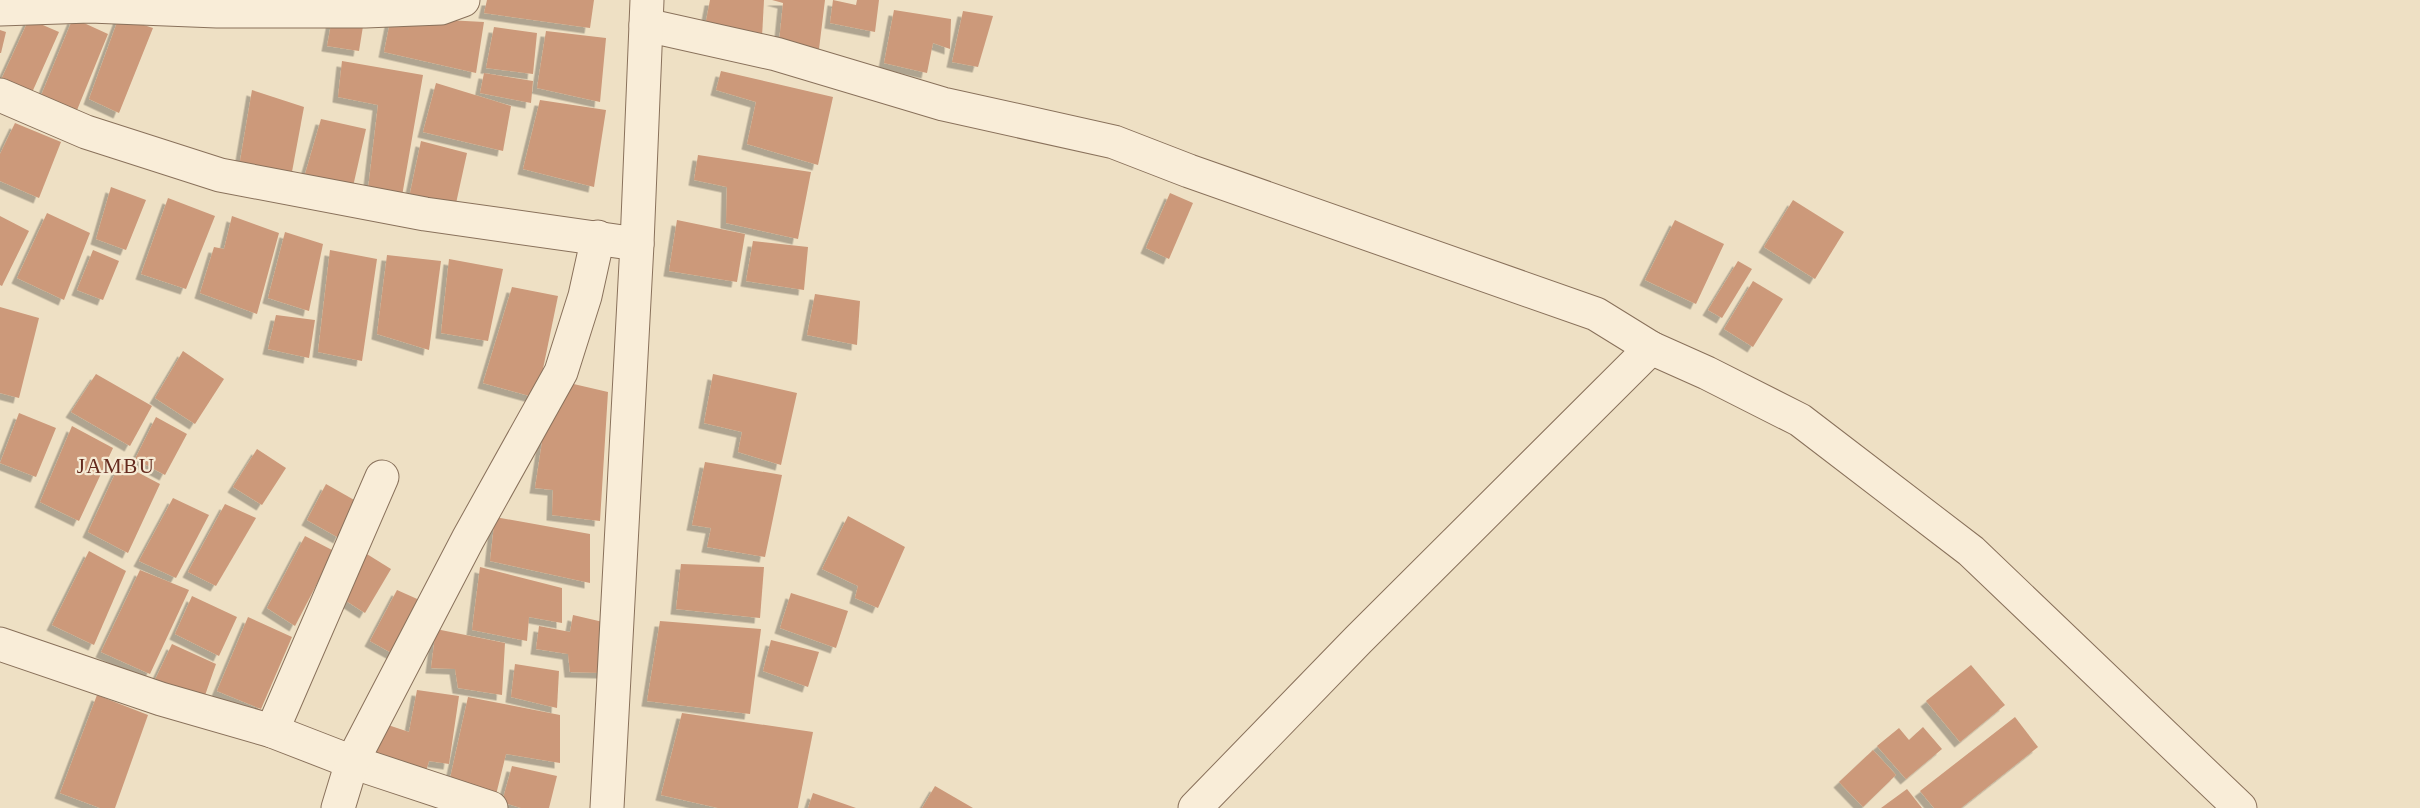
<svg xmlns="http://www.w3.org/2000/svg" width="2420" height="808" font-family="'Times New Roman',serif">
<defs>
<filter id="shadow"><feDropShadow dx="-5.5" dy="5.5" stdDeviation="0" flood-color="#0004"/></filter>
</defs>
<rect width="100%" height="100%" fill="#eee0c4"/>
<g fill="#cc997a" filter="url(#shadow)">
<path d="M487,0H594L590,28L484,13Z"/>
<path d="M710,0H764L762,37L705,26Z"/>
<path d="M772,0H825L819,49L779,42L783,3Z"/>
<path d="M833,0L856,5L857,0H879L875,32L830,23Z"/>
<path d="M894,10L951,19L950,49L933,43L927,73L884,63Z"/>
<path d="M963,11L993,16L978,67L952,62Z"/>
<path d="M119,17L153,28L119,113L89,99Z"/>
<path d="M391,17L484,22L476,73L384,52Z"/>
<path d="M73,18L108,34L75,115L40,98Z"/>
<path d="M29,19L59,32L30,97L0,82Z"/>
<path d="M332,19L364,20L359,51L327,46Z"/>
<path d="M494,27L537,33L533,74L486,68Z"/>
<path d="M0,30L6,32L1,53H0Z"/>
<path d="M546,31L606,38L600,102L537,88Z"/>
<path d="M342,61L423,75L402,196L368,189L378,105L338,97Z"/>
<path d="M721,71L833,97L818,165L747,144L756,102L716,90Z"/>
<path d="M484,73L533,81L531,103L480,93Z"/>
<path d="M436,83L511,106L503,151L423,132Z"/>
<path d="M252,90L304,107L291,177L239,167Z"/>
<path d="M540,100L606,110L594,187L523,169Z"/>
<path d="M321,119L366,129L352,191L303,181Z"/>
<path d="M15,123L61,142L39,198L0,181V154Z"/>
<path d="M421,141L467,153L455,208L409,198Z"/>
<path d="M698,155L811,172L798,239L726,223L727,187L694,180Z"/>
<path d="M111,187L146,200L126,250L96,239Z"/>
<path d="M1170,193L1193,203L1169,259L1146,248Z"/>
<path d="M168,198L215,216L186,289L141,274Z"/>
<path d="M1793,200L1844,232L1815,279L1764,247Z"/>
<path d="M47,213L90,233L64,300L17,278Z"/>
<path d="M0,216L29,231L2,286L0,285Z"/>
<path d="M232,216L279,233L257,314L200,293L214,247L224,249Z"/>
<path d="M677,220L745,234L737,282L669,271Z"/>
<path d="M1675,220L1724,244L1696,304L1645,280Z"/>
<path d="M285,232L323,244L309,311L268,298Z"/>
<path d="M753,241L808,247L804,290L746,281Z"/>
<path d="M93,250L119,261L103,300L77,290Z"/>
<path d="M330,250L377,259L362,361L318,352Z"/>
<path d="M387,255L441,261L429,350L377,334Z"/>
<path d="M449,259L503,269L488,341L441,333Z"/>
<path d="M1738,261L1752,269L1722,318L1708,310Z"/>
<path d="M1753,281L1783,299L1753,347L1724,329Z"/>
<path d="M512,287L558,296L537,398L483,383Z"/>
<path d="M815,294L860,301L857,345L807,335Z"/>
<path d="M0,307L39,318L19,398L0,393Z"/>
<path d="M276,315L315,320L309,358L268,349Z"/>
<path d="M183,351L224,379L195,424L155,398Z"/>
<path d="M96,374L152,406L130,446L71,412Z"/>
<path d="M713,374L797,393L781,465L738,452L742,432L704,423Z"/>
<path d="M565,382L608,392L600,521L552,515L553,490L535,488L547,409L562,407Z"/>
<path d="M19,413L56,428L36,477L0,463Z"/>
<path d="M156,417L187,434L165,475L135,459Z"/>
<path d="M72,426L113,448L79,521L40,502Z"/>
<path d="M257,449L286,468L262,505L233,487Z"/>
<path d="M705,462L782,475L765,557L707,547L711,528L692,525Z"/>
<path d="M120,463L160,484L128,553L88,532Z"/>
<path d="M326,484L356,501L339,538L307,520Z"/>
<path d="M173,498L209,515L176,578L139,561Z"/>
<path d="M225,504L256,518L216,586L188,572Z"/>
<path d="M848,516L905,547L878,608L855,598L858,586L822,569Z"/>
<path d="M495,517L590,534V583L490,561Z"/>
<path d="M305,536L334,551L295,626L267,608Z"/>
<path d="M89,551L126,571L94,645L52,625Z"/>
<path d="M362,551L391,569L365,613L340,597Z"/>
<path d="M681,564L764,567L760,618L676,609Z"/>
<path d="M480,567L562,588V623L529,617L527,641L472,630Z"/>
<path d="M140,570L189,590L150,674L101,652Z"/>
<path d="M397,590L424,602L397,656L370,641Z"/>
<path d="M791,593L848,611L836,648L780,628Z"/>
<path d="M192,596L237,617L219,656L175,634Z"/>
<path d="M573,615L603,622L604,673L570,672L568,654L536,649L539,626L570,632Z"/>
<path d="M248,617L292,637L261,709L217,691Z"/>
<path d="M660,621L761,629L750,714L647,701Z"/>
<path d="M436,629L505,643L502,695L458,688L455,669L431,668Z"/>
<path d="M771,640L819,652L808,687L763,671Z"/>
<path d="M172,644L216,664L203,701L153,684Z"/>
<path d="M515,664L559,671L557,708L511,697Z"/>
<path d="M1971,665L2005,705L1960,742L1926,701Z"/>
<path d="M417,690L459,696L449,764L429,761L425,775L367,759L382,723L409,732Z"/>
<path d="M97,695L148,715L115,808H100L60,793Z"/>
<path d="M468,697L560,715V763L506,754L495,799L449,783Z"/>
<path d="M682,713L813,732L798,808H718L661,795Z"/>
<path d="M2015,717L2038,747L1961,808H1934L1920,791Z"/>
<path d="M1923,727L1942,749L1906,779L1877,746L1899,728L1909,740Z"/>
<path d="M1873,750L1896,775L1863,807L1839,782Z"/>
<path d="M512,766L557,776L549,808H521L502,802Z"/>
<path d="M935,786L973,808H922Z"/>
<path d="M1907,789L1922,808H1881Z"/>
<path d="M813,793L856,808H808Z"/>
</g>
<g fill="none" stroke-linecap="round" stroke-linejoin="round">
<g stroke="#89715b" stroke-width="35">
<g id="minor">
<path d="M0,9L90,6L217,11H365L441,8L463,0"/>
<path d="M646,25L776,54L943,104L1114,142L1189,171L1596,314L1651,348L1707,373L1800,420L1971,551L2240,808"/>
<path d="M0,95L86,132L220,175L425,214L637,244"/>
<path d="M0,644L161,699L272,731L352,762L491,808"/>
<path d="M272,731L382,477"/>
<path d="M338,808L352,762L468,539L561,372L585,296L598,237"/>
<path d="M607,808L637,244L647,0"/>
<path d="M1195,808L1358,640L1651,348"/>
</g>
</g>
<use href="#minor" stroke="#f9edd8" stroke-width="33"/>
</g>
<g text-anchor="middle" stroke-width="4.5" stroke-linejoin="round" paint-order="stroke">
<g font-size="21" letter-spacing="1.5" fill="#652a1e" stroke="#f5ead4">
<text x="116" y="473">JAMBU</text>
</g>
</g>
</svg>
